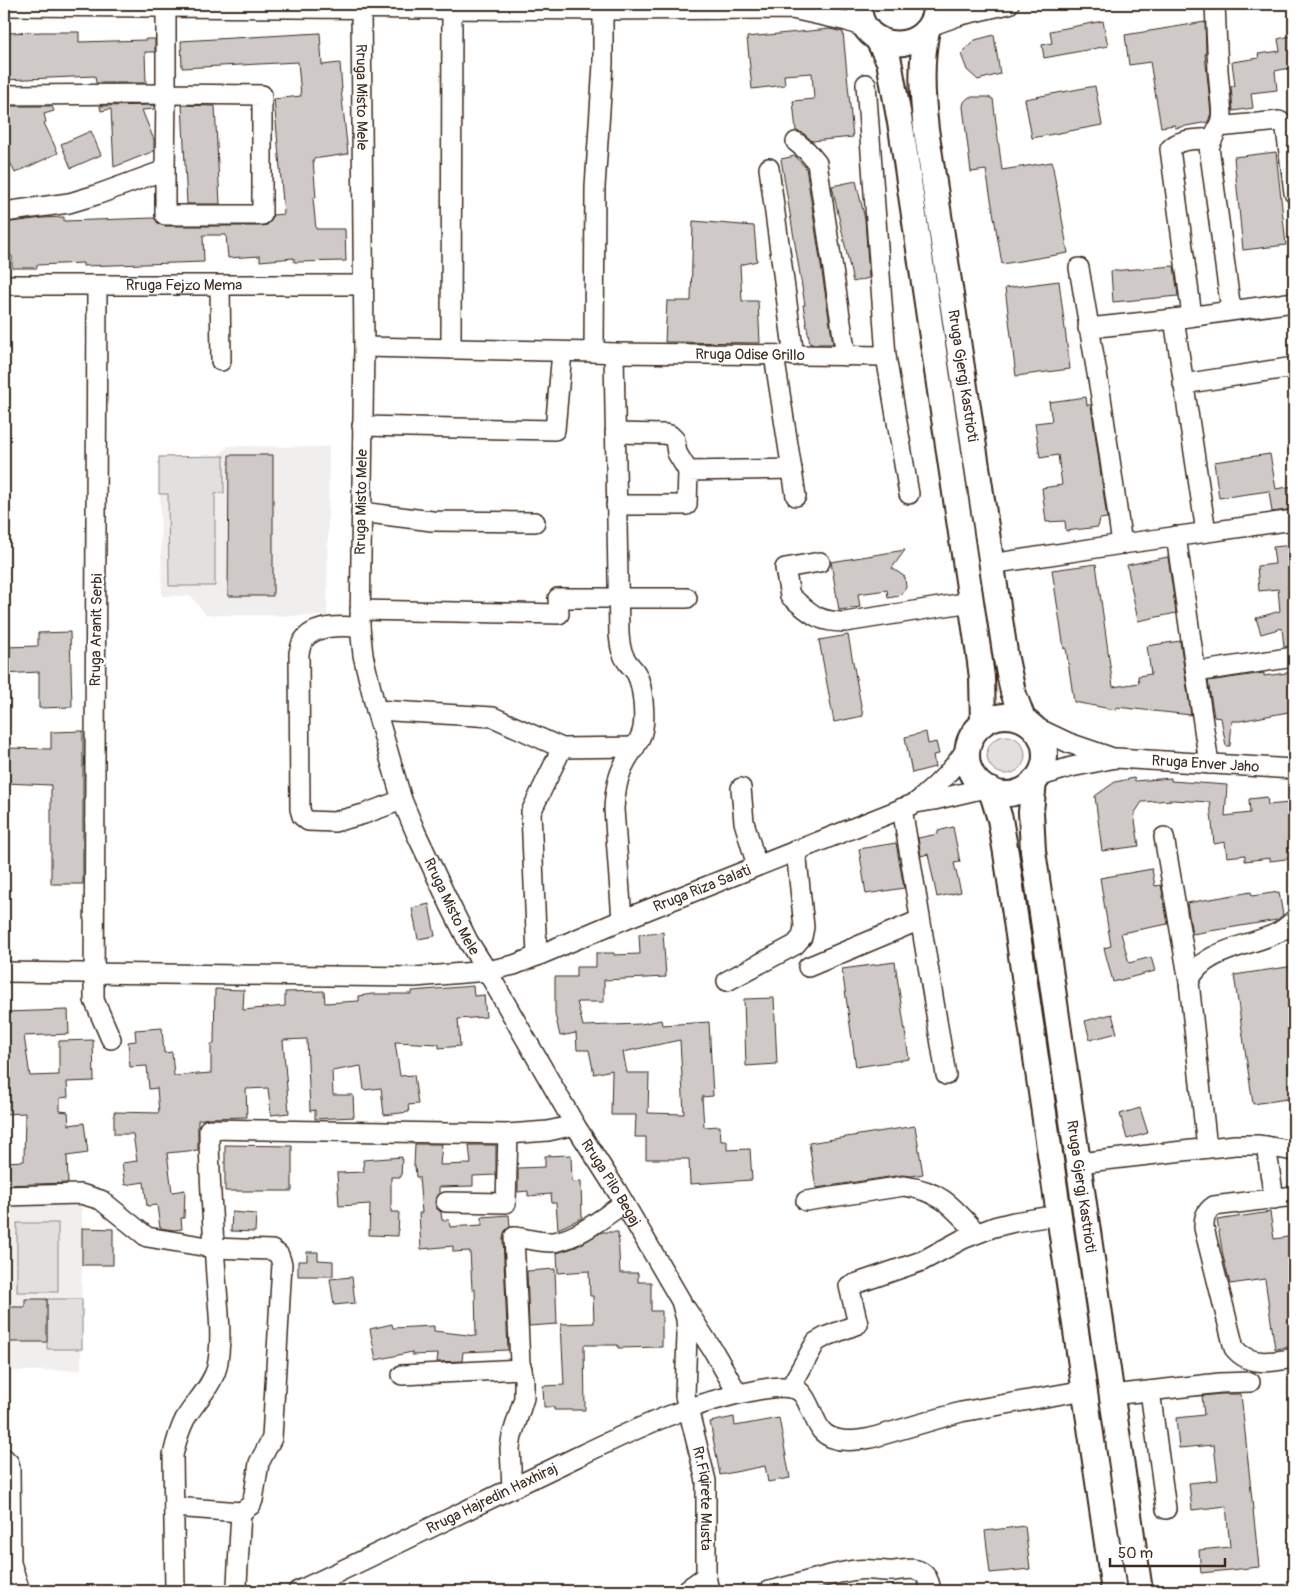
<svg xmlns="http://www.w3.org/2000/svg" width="1298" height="1595" font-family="Pangolin,sans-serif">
<rect width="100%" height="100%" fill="#fff"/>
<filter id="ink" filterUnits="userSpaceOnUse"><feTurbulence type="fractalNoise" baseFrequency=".02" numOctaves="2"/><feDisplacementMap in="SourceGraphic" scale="10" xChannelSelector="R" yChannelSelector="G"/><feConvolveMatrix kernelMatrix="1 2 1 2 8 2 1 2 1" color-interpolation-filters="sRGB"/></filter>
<g filter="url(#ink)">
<g fill="#f1efee">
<path d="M228,446L329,447L327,616L206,615L191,596H162L159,457L218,456Z"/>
<path d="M82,1204L81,1370L8,1371L7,1354L4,1353V1205Z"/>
</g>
<g fill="#e2e0de" stroke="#8e857e">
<path d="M224,456V493L215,494V586H169L168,494H159V457Z"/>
<circle cx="1006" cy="755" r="19"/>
<rect x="17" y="1223" width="41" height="69"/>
<rect x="47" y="1299" width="35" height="50"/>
</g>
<g fill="#cfcac7" stroke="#3b2a1e" fill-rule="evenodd">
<path d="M1103,21L1108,46L1044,58L1042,45L1052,43L1050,31Z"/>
<path d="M1205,22L1206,54H1205L1211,113L1208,122L1175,128V125L1161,127L1150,62L1129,65L1125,35Z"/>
<path d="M830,29L843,32L853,137L812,141L803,133L796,131L793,101L814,99L812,73L784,75L785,85L752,89L747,37Z"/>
<path d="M42,32H79V42L146,40V39H155V52H145L146,83H96L95,76L4,80V33Z"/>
<path d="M320,33L322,65L340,63L342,89H341L348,154L313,159L316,198H313L316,229H345L346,261L294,262V258L260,261V256L228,258L226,235H203L204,262L83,266V263L37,265V268H12V256H6V248H4V223L42,218L64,217V221L154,218L159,224L165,226H262L267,225L271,221L273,215L284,214L274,99L301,96L298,62L182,68L181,41Z"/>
<path d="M994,35L1000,74L978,80L967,70L961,54L975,40Z"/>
<path d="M1294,35V67L1275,71L1277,90L1251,93L1253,108L1233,111L1231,86H1235L1232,62L1259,58L1258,54L1280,51L1278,39Z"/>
<path d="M1095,86L1102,125L1032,138L1025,99Z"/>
<path d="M969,97H988L993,99L1002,170L1052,162L1068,253L1002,264L986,170L971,172L963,107L964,102Z"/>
<path d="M155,105V109L142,110L154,140V151L114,167L111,109L101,111L100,106Z"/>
<path d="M182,105L215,106L220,204H187Z"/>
<path d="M6,106H52L54,111L44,114L46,122L44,123L58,153L15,173L4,149V107Z"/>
<path d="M91,131L101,155L71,168L61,144Z"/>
<path d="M1276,152L1286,245L1243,250L1234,157Z"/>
<path d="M795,156L806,168L833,344H810L803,305H805L781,159Z"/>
<path d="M856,181L865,219L869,278L853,282L832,186Z"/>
<path d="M693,221L754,226L757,261L740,265L742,301H758L760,343L665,342L667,301H691Z"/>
<path d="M1174,266L1178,296L1113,302L1111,271Z"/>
<path d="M1059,281L1070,369L1016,376L1005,288Z"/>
<path d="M1086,397L1087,405H1091L1107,518L1100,519L1098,527L1066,531L1065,521L1046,522L1042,488L1062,485L1058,455L1040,458L1035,423L1052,421L1049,402Z"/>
<path d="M1270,454L1276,489L1294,486V509L1272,512L1269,491L1219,498L1214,462Z"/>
<path d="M229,455H273V596H228Z"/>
<path d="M1294,545V646L1284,647L1282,628L1261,634L1256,618L1280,611L1278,589L1259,591L1257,566L1275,564L1273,547Z"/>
<path d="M905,550L892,568L905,577L906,588L899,596L888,598L887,590L858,594L860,607L839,610L831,562Z"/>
<path d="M1168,557L1176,613L1138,621L1127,565Z"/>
<path d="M1096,564L1113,687L1139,683L1138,676L1151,674L1147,646L1180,641L1191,715L1116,707V710L1074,702L1066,648L1064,649L1052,570Z"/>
<path d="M70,632L72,707L39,708V672L4,674V647L38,646V633Z"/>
<path d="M848,635L863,716L834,722L819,640Z"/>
<path d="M1294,672V711L1240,721H1232L1230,746H1226L1221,718L1214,717L1208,681L1264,673V676Z"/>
<path d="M83,731V884H51V785L4,783V748L51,749V732Z"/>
<path d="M926,732L928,744L936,742L939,754L933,755L935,767L912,773L905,737Z"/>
<path d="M1134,778L1135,781L1171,778V781L1227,785L1225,816L1250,813L1249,799L1267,797L1268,805L1289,803L1294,858L1270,861V858L1245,861V855L1227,857L1225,842L1214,844L1210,802L1173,800L1142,802L1134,814L1139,846L1102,851L1095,796L1115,782Z"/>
<path d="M953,827L960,862L954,863L961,892L937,897L928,854L921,856L918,838L938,834V831Z"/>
<path d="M896,843L904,888L866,894L859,849Z"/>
<path d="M1152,869L1155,886L1161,885L1168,924L1121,933L1129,963L1151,957L1155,971L1113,982L1104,948L1111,946L1100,878Z"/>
<path d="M1251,892L1252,896L1279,892L1283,915L1277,920L1192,934L1187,903Z"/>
<path d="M429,904L435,936L418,939L412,908Z"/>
<path d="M663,932L666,977L604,980V1002H577L583,1026L641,1024L661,1020L662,1025L709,1022L713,1096L702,1097L704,1127L720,1126L721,1141H727V1150L750,1149L752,1180L690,1184L689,1159H646V1137H635L636,1115H611L612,1070L594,1074L589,1050H577L576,1033L560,1036L555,1014V977H576V967H596V953H614V955L640,954L639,934ZM680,1040L684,1114L648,1113L649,1073H627L623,1052Z"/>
<path d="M895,962L909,1059L856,1067L842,969Z"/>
<path d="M1294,966V1098L1253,1104L1234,975Z"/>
<path d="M473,986L474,996L484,995L486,1017L458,1019L460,1046L439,1048V1044L395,1042L400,1076L414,1075L418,1104L408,1105L409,1112L384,1115L381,1088L364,1090L361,1066L332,1071L333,1095H353L354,1117L315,1119V1110L310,1111L307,1039L283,1040L289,1113L271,1115L268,1088L246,1089L247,1117L209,1118L198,1120V1150L167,1153L172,1192L185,1190L184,1218H181L182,1229L174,1230L160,1228L157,1205L147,1206L144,1182L125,1185L122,1163L137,1161L133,1134H114V1112L159,1113L157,1088L149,1089L147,1066L130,1067L128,1042L136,1041L135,1030L162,1028L164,1053L172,1052L174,1076L211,1073V1044H214L215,989L244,990L243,1010L285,1006V992L324,991L325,1003L359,1001V996L372,994H412V991Z"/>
<path d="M774,998L777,1064L746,1066L744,999Z"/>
<path d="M68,1010L69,1034L24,1036L30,1076L59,1075V1041L93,1040L94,1081L67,1082L68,1097L60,1098V1111L68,1112L69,1125L84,1123L88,1153L67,1156L68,1183L4,1185V1162L24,1161L25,1113L4,1114V1012Z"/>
<path d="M1112,1014L1117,1033L1090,1040L1085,1021Z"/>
<path d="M1140,1108L1148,1133L1127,1139L1120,1114Z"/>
<path d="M915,1126L923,1174L911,1176L902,1175L816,1188L809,1143Z"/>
<path d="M415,1144H442L440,1165L471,1164L469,1145H496V1175L473,1176V1186L439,1187V1193L436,1197L435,1202L436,1208L441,1212L442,1220H449L450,1227L482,1225V1217L509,1215L510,1227L505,1231L503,1238L508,1350L463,1352L462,1361L437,1362L438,1354L412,1355V1352L376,1360L370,1329L392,1324L393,1328L434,1326V1331L476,1336L475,1289H472L470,1251L453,1252V1246L421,1249L419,1213H422L419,1177H416L415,1166H414Z"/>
<path d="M225,1145L292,1146V1191H225Z"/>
<path d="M571,1155L572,1182L581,1181L582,1218L558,1229L556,1203H552L551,1194L528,1196V1191L518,1192V1168L545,1167V1156Z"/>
<path d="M402,1157L401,1177H391V1212H399L398,1236L369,1235L370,1204L339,1206L337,1173L364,1172L363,1160Z"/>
<path d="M232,1212L256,1214L255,1232L231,1231Z"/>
<path d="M1270,1212L1274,1239L1294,1236V1346L1275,1349L1265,1279L1230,1284L1223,1256L1217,1220Z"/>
<path d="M82,1228L113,1229V1265H82Z"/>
<path d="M602,1232H618L620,1273H638V1282H651V1311H662V1347L618,1348V1345H584L585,1410H554V1407H544L543,1386L564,1385L561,1324L594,1323L593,1296H590L589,1271L558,1273L557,1253L576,1247Z"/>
<path d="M307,1252H318V1260L333,1261V1276H298V1261H307Z"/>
<path d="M555,1269L557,1324L529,1326L527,1271Z"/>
<path d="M352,1277L355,1303L334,1305L330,1279Z"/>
<path d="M25,1299H47V1342H8V1321H4V1307H25Z"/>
<path d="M1221,1394H1241L1259,1567L1201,1573L1199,1550L1230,1547L1226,1506L1192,1510L1189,1483L1218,1480L1214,1445L1179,1448L1176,1418L1204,1415L1202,1396Z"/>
<path d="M734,1417L735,1426L779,1418L790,1478L768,1482L765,1466L720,1475L710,1422Z"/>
<path d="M1025,1526L1030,1569L990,1573L985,1531Z"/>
</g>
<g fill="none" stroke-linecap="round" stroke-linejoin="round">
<g stroke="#3b2a1e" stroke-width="22">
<g id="minor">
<path d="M1215,4L1218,71L1222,114L1220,123L1209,147L1231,310"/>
<path d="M4,6L603,10L792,9L847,21L866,28"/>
<path id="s1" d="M361,8L364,347L360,627L363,655L376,710L402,800L416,833L450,905L468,941L487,971L575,1125L617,1191L681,1301L686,1319L687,1334L685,1396L706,1481V1576L709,1591"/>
<path d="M603,10V64L595,187L594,352L614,353L619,634C620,645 621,654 628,663C631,667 635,670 637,675C643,687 645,715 643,728C641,741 632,750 626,761C617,776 615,793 614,809L622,920"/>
<path d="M930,26L961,15L1009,4"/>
<path d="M866,84L886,356L909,494"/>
<path d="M4,95L166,94L165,170L96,195L69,203L4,212"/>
<path d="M1218,127L1279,121L1284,124L1286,129L1294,193"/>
<path d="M796,142L807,151L817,163L846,356"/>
<path d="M769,168L794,356"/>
<path d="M165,170V215H262V95L166,94V6"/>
<path d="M1079,268L1101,397L1122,544"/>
<path id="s2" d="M4,285H363"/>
<path d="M97,286L94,1000L111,1039"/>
<path d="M220,286L221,361"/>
<path d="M1192,316L1170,149C1179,138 1198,140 1212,138"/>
<path d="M1174,319L1206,532"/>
<path d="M1088,328L1174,319L1294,302"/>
<path d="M364,347L594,352"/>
<path d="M451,349L452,9"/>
<path id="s3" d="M614,353L886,356"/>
<path d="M774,355L796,496"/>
<path d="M1183,384L1294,367"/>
<path d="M362,426L555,430L562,352"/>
<path d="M615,433L663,434L670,435L675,440L677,453L688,471"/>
<path d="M616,505H687L688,471L792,469"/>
<path d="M361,512L432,521L535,522"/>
<path d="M1176,536L1209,764"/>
<path d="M820,562L785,568L790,596C811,613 816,622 845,622L971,602"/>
<path d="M991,564L1122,544L1294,520"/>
<path d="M360,610L559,614L558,598H687"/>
<path d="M360,627C343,626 314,624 303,641C301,644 300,649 299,653L300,809L302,816L308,821L334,822L364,814L402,800"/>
<path d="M1196,672L1294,657"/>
<path d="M376,710L493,717L562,748L635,747"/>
<path d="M1033,726L1069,743L1110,757"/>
<path id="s4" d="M1038,777L1071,767L1116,758L1294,769"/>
<path d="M741,788L744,822L757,866"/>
<path d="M917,802C937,785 953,770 967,748"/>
<path d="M902,808L946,1075"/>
<path d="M1164,837L1189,982"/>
<path d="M537,956L531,812L562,748"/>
<path d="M808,967L920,920"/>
<path id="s5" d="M4,972L415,977L487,971L514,965L537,956L622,920L916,803L934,800L985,788"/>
<path d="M727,981L795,945L802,937L804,927L796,850"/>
<path d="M1266,1146L1274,1199"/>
<path d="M1207,1148L1189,982C1200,951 1248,946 1275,934C1282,931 1289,925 1294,920"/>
<path d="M1079,1163L1235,1145H1259L1294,1151"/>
<path d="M4,1196L81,1194L101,1200L147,1237L214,1248L272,1250L279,1255L282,1264L272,1438L259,1463L253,1500L251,1505L241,1512L237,1584L239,1591"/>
<path d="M1294,1196L1214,1206C1205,1212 1204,1218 1204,1228L1234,1348C1249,1367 1273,1362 1294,1358"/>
<path d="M806,1201L904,1186C941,1191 953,1207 977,1233"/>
<path d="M446,1202L506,1203L508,1134"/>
<path d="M686,1309L714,1352L738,1394"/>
<path d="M402,1375L522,1369"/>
<path d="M790,1388L816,1342L825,1337L858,1324L849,1286L922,1261L963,1239L994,1227L1014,1222L1059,1215"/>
<path d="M1150,1391L1166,1509"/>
<path d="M1112,1395L1220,1383L1250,1382"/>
<path d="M4,1458L9,1463L10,1468L11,1563L20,1591"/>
<path d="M512,1488L510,1448L512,1436L524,1398V1379L520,1363L514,1237C525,1238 542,1243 553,1242C577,1239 604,1217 624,1203"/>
<path d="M174,1507L241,1512"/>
<path d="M175,1591L173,1455C176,1442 179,1431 185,1419C195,1402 212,1386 217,1367C223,1338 218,1306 216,1276C213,1227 209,1178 209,1129L508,1134L548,1131L575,1125"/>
<path id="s6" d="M298,1591C384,1551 468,1509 554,1468C621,1436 684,1403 758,1390C770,1388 788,1384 799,1391C805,1395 808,1404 811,1410C814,1417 817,1424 821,1430C833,1444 855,1441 871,1438L961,1412L1085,1390"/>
<path d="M685,1591L706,1576"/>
<path d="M769,1591C796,1585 828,1574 856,1570C869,1568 881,1572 894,1571C904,1570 915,1566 924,1574C929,1579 930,1585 931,1591"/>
</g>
</g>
<g stroke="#3b2a1e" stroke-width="28">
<g id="major">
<path d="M859,4C858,55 933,58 936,4"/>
<path id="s7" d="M927,30C920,63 922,96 926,129L1006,659L1013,692L1023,719"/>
<path d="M877,38L889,61L902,134L980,662L982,678L983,723"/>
<circle cx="1006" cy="755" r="39"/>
<path id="s8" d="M1034,781L1031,812L1033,851L1140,1591"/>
<path d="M991,790L1000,819L1006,853L1114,1591"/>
</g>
</g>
<use href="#minor" stroke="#fff" stroke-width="19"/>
<use href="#major" stroke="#fff" stroke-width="24"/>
</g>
</g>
<g text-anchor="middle" stroke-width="5" stroke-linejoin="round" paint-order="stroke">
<g font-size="15" fill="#3b2a1e" stroke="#fff">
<text dy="5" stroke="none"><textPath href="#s1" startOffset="89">Rruga Misto Mele</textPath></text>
<text dy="5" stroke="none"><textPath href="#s2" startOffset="180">Rruga Fejzo Mema</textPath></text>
<text dy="5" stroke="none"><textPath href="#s3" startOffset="136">Rruga Odise Grillo</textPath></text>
<text dy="5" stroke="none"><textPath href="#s7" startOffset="349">Rruga Gjergj Kastrioti</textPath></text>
<text transform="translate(361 502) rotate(-89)" y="5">Rruga Misto Mele</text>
<text transform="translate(96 630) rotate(-89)" y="5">Rruga Aranit Serbi</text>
<text dy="5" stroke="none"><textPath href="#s4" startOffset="170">Rruga Enver Jaho</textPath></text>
<text dy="5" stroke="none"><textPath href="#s5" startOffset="714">Rruga Riza Salati</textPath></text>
<text dy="5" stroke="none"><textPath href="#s1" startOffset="915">Rruga Misto Mele</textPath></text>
<text dy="5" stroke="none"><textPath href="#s1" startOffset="1234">Rruga Pilo Begaj</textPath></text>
<text dy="5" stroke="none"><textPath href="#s8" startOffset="409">Rruga Gjergj Kastrioti</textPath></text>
<text dy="5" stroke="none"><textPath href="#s6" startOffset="215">Rruga Hajredin Haxhiraj</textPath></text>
<text dy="5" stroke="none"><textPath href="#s1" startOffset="1572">Rr.Fiqirete Musta</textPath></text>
</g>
</g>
<rect width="1298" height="1595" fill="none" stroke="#fff" stroke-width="20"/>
<rect x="10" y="10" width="1278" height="1575" fill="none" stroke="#3b2a1e" stroke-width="2" filter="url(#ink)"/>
<path d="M1110 1558v8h115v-8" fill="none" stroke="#3b2a1e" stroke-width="2.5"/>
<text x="1118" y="1558" font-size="15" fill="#3b2a1e" stroke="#ffffff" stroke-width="4" paint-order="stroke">50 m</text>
</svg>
